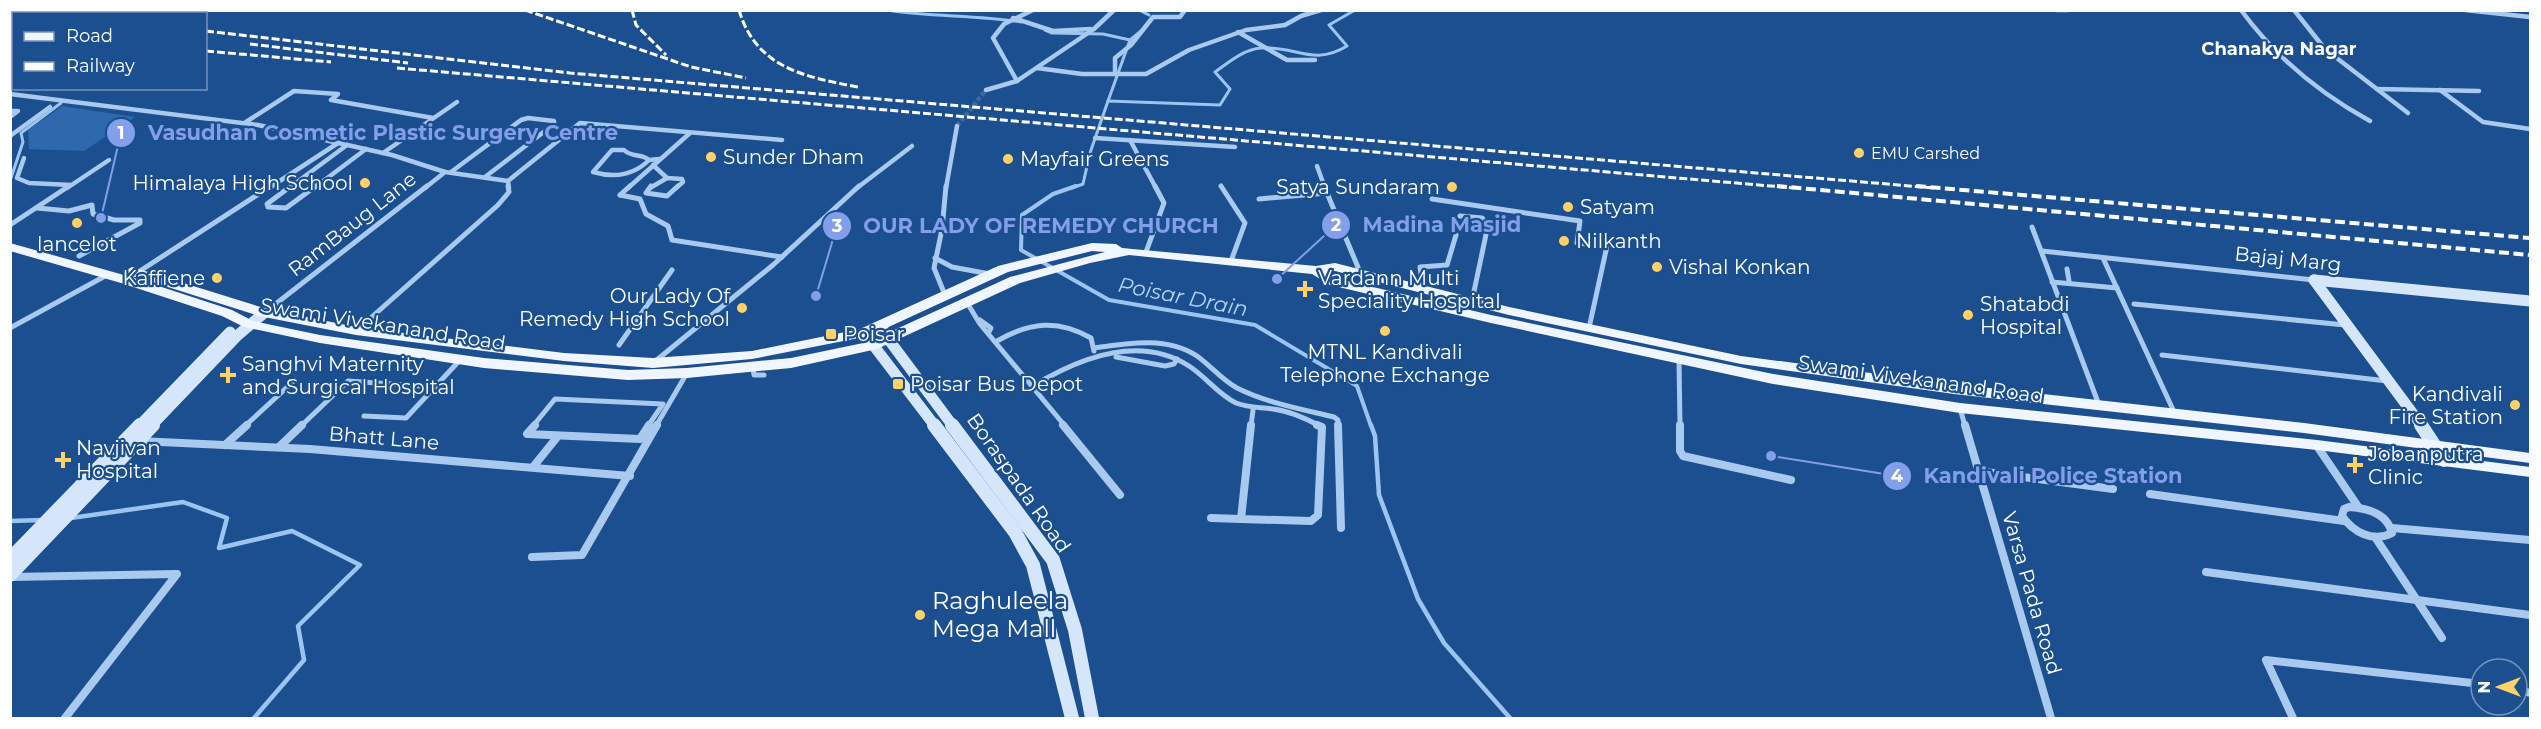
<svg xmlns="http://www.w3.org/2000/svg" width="2541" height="729" font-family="Montserrat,sans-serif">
<rect width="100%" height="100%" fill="#1b4f8f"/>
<path fill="#2e69ad" d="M62,106L135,117L84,151L29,149L28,130Z"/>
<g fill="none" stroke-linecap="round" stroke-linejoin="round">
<g stroke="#9cc4f0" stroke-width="3">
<path d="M886,10C931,17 976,15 1021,22"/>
<path d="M1139,10L1149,15"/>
<path d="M1045,30L1052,33L1103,34L1130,40"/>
<path d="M1108,101L1130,40L1141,31"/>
<path d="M10,181L23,142L21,133L61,103"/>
<path d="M1072,188L1083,184L1090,153L1108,101L1220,105L1230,89L1215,72C1228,63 1244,49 1261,48C1295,45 1313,67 1347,46L1329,25L1355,10"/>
</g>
<path stroke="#9cc4f0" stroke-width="4" d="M1076,186L1053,194L1022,215L1021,250L1109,300L1255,325L1357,386L1371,426"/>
<g stroke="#9cc4f0" stroke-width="4.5">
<path d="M1371,425L1375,436L1379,495L1418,599L1444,643L1510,718"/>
<path d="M71,518L183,502L227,518L219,548L292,531L360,565L298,626L304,660L254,718"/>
<path d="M10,521L43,520"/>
</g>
<path stroke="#3d69a0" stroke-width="4.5" stroke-dasharray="4.5 2" stroke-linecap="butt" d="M957,126L986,90"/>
<g stroke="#a9c9ee" stroke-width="4.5">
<path d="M2057,10H2068"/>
<path d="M2241,10C2276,58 2319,93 2370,121"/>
<path d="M2294,10L2325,49L2408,113"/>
<path d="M2465,10L2530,17"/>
<path d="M1013,18L1053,31L1091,29"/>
<path d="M1238,32L1287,60H1315"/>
<path d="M1037,68L1082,74H1146L1189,50L1246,30L1285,25L1301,16L1321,10"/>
<path d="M1115,74V58L1131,45L1153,17H1180L1185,10"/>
<path d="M1017,81L993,38L1004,24L1033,10"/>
<path d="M2377,89L2479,91"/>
<path d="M986,90L1017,81L1094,29L1114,10"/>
<path d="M2440,90L2483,122L2530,129"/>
<path d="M10,94L258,125L392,155L445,172L508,181"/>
<path d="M10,111H18L10,117"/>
<path d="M246,122L294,91L338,94L331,100L433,118"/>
<path d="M10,136L50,107"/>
<path d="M1095,138L1235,147"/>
<path d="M1130,140L1156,188"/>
<path d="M612,150H624C632,158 642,153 649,160C633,176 614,178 593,172Z"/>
<path d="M383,153L457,102"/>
<path d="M24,158L17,178L29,183L71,185"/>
<path d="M649,160L659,159"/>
<path d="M653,165L667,178"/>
<path d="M1317,166L1325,188"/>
<path d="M451,172L521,120L528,118L554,121V124L485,177"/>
<path d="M667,178L682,179L683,182L676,188"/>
<path d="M508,181L580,123L782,140"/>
<path d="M508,181L509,188"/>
<path d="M67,188L109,160"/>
<path d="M269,188L338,143"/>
<path d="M289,188L347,145"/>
<path d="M314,188L366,149"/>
<path d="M425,188L445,172"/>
<path d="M628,188L690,133"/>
<path d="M650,188L667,178"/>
<path d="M857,188L912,146"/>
<path d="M946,188L957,126"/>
</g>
<g stroke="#a9c9ee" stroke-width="5">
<path d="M291,186L267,204L268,207L286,208L316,186"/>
<path d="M651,186L646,193L667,196L678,186"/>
<path d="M1221,186L1245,223L1231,261"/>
<path d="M1325,186L1327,193"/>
<path d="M620,195L640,199L646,214L668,226L672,240L782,257"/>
<path d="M620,195L630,186"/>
<path d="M1259,199L1327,193L1360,272"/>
<path d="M1432,199L1580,221L1577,243L1607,246L1589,328"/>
<path d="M37,208L69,211L92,205L93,214L114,220H140V223L79,256"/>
<path d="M1460,216L1482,218L1488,225L1472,301"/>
<path d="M10,225L69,186"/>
<path d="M2032,227L2099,405"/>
<path d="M2042,251L2314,280"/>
<path d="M1146,252L1164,203L1155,186"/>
<path d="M935,258L952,267L990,274"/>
<path d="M2103,258L2175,414"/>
<path d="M2067,269L2069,281"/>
<path d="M126,280L271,186"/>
<path d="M2052,282L2117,288"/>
<path d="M1423,288L1420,267L1447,265L1456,235"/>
<path d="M945,295L934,268L942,229L946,186"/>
<path d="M966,301L980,324L1065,426"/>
<path d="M2134,304L2345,325"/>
<path d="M264,313L427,186"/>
<path d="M980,320L991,328L989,332"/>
<path d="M10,328L107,275"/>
<path d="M356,331L498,205L509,192L508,186"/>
<path d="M997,341C1030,322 1058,319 1091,338L1094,351"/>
<path d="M619,345L672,270"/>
<path d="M1094,348C1127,343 1168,336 1197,356C1211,366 1222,380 1237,388C1267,403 1301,409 1334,417L1338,420V426"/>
<path d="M2162,355L2387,381"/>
<path d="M1116,357L1165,366L1174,364L1177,359"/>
<path d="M1679,360L1680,426"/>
<path d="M653,363L773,265L859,186"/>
<path d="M753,367L754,375H764"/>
<path d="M1033,386C1079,358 1139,334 1189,366C1206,377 1218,394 1236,403C1249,408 1260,407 1273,409C1289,411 1305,418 1320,426"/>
<path d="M1960,408L1965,426"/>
<path d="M364,416L406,418L460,360"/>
<path d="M245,426L295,380"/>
<path d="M301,426L348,381L435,387"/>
<path d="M533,426L555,399L663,404L648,426"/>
<path d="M656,426L687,373"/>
<path d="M1251,426L1253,410"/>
</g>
<g stroke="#a9c9ee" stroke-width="8">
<path d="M535,425L527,434L640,439L649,425"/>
<path d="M1063,425L1120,495"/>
<path d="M1251,425L1241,519L1311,521L1318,515L1322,427L1317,425"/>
<path d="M1338,425L1341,528"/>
<path d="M1680,425V451L1683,456L1791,480"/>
<path d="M1965,425L2051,718"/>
<path d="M139,441L310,449L630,476"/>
<path d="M225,445L247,425"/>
<path d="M2317,446L2359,508"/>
<path d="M279,447L302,425"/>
<path d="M533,467L558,436"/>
<path d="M1978,471L2113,489"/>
<path d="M2150,494L2344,521"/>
<path d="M2349,507C2367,508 2387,513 2392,533C2373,543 2353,532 2342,516L2344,509Z"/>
<path d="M1211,518L1241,519"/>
<path d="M2392,528L2530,540"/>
<path d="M2375,537L2442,638"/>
<path d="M532,557L582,555L657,425"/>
<path d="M2206,572L2530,615"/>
<path d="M11,577L177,574L65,718"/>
<path d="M2517,689L2530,693"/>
<path d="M2293,718L2266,660L2481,684"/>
</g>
<g stroke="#d6e6fa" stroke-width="9">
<path d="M59,14L64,10"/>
<path d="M10,42L14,40"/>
</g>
<g stroke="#d6e6fa" stroke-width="11">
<path d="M2314,280L2422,426"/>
<path d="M2314,280L2530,301"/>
<path d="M883,326L881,327L889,340L953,426"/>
<path d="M864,333L935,426"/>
<path d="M139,426L230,332"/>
<path d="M151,426L238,335L264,313"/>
</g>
<g stroke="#d6e6fa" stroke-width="14">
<path d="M934,425L1015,532L1033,565L1072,718"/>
<path d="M952,425L1053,560L1075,630L1092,718"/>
<path d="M2421,425L2444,460"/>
<path d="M10,559L140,425"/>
<path d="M10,575L153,425"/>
</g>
<path fill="#f0f6ff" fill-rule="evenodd" d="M10,243L131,277L232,310L253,321L320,335L484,358L628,370L687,368L791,358L868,342L1010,277L1105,252L1092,251L1008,272L869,336L752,359L653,368L564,361L356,335L259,316L127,274L125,271L132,267L267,309L356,327L564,353L653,358L752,351L860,329L998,266L1092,243L1116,244L1122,248L1316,266L1335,263L1509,307L1741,356L1954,384L2304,423L2530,453V463L2304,433L1954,394L1741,364L1509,315L1335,271L1327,272L1335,278L1491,315L1773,374L1960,403L2317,440L2530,467V477L2317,450L1960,413L1773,384L1491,323L1330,285L1312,274L1129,255L1090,263L1020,283L877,349L791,368L687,378L628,380L484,368L320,343L244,327L222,316L121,283L10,251Z"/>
<g stroke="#fff" stroke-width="3" stroke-dasharray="8 3" stroke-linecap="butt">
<path d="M525,10L691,67L746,78"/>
<path d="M632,10L636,25L666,55"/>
<path d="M739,10C756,68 805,77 858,87"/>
<path d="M10,16H14"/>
<path d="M206,31L570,73L1934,188"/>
<path d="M10,34H14"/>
<path d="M250,44L408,63"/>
<path d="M206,51L331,62"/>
<path d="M397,68L1794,188"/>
</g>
<g stroke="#fff" stroke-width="4" stroke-dasharray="10 4.5" stroke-linecap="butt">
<path d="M1777,186L2530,255"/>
<path d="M1916,186L2530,238"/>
</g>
<path stroke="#d6e6fa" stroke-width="9" d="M10,36L14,34"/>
</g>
<g fill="#ffd166" stroke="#1b4f8f" stroke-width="2">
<circle cx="1859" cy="153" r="6"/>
<circle cx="711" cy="157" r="6"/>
<circle cx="1008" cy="159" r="6"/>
<circle cx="365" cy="183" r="6"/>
<circle cx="1452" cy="187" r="6"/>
<circle cx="1568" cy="207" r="6"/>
<circle cx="77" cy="223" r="6"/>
<circle cx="1564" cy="241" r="6"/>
<circle cx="1657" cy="267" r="6"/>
<circle cx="217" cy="278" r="6"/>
<path d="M1302 280h6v6h6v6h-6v6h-6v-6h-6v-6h6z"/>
<circle cx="742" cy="308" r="6"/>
<circle cx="1968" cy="315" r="6"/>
<circle cx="1385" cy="331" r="6"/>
<rect x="825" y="328" width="12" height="12" rx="3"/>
<path d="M225 366h6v6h6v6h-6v6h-6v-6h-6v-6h6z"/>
<rect x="892" y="378" width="12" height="12" rx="3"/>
<circle cx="2515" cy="405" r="6"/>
<path d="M60 451h6v6h6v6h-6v6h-6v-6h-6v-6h6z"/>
<path d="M2352 456h6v6h6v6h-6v6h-6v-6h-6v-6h6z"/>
<circle cx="920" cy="615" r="6"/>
</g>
<g text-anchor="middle" stroke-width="4.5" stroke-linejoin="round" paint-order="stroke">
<g font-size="16" fill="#fff" stroke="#1b4f8f" text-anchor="start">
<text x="1871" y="159">EMU Carshed</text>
</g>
<g font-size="18" font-weight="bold" fill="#fff" stroke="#1b4f8f">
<text x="2279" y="55">Chanakya Nagar</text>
</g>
<g font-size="20" fill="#fff" stroke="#1b4f8f" text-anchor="start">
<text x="723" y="164">Sunder Dham</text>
<text x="1020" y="166">Mayfair Greens</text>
<text x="353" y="190" text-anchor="end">Himalaya High School</text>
<text x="1440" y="194" text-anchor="end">Satya Sundaram</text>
<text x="1580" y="214">Satyam</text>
<text x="1576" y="248">Nilkanth</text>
<text x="77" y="251" text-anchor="middle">lancelot</text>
<text x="1669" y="274">Vishal Konkan</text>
<text x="205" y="285" text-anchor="end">Kaffiene</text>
<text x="1318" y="285">Vardann Multi<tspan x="1318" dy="23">Speciality Hospital</tspan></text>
<text x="730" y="303" text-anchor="end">Our Lady Of<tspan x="730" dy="23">Remedy High School</tspan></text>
<text x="1980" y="311">Shatabdi<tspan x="1980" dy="23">Hospital</tspan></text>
<text x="843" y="341">Poisar</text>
<text x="1385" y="359" text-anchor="middle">MTNL Kandivali<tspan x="1385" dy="23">Telephone Exchange</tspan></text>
<text x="242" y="371">Sanghvi Maternity<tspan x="242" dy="23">and Surgical Hospital</tspan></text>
<text x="910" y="391">Poisar Bus Depot</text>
<text x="2503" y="401" text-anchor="end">Kandivali<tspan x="2503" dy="23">Fire Station</tspan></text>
<text x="76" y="455">Navjivan<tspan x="76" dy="23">Hospital</tspan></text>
<text x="2368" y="461">Jobanputra<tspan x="2368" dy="23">Clinic</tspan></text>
</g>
<g font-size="20" fill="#fff" stroke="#1b4f8f">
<text transform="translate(352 224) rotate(-38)" y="7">RamBaug Lane</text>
<text transform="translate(2288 259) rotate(6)" y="7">Bajaj Marg</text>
<text transform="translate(383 324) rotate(9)" y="7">Swami Vivekanand Road</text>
<text transform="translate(1921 379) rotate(8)" y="7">Swami Vivekanand Road</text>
<text transform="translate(384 438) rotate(5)" y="7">Bhatt Lane</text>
<text transform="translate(1019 483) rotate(55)" y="7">Boraspada Road</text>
<text transform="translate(2032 593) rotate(74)" y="7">Varsa Pada Road</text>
</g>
<g font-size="21" font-style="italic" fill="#b5d3f5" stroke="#1b4f8f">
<text transform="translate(1183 297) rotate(11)" y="7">Poisar Drain</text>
</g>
<g font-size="24" fill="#fff" stroke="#1b4f8f" text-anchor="start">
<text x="932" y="609">Raghuleela<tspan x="932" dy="28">Mega Mall</tspan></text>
</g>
</g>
<path fill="none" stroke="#839eea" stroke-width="2" d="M101 218L121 133M1277 279L1336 225M816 296L837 226M1771 456L1897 476"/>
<g fill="#839eea" stroke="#1b4f8f" stroke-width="2">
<circle cx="101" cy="218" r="6"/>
<circle cx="1277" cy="279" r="6"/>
<circle cx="816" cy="296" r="6"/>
<circle cx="1771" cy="456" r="6"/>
<circle cx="121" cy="133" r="15"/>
<circle cx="1336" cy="225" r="15"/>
<circle cx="837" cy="226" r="15"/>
<circle cx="1897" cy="476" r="15"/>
</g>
<g font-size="18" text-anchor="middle" font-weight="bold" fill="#fff">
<text x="121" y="139">1</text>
<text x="1336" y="231">2</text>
<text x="837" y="232">3</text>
<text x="1897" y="482">4</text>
</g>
<g font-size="21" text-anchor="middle" font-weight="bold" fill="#839eea" stroke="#1b4f8f" stroke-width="4.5" stroke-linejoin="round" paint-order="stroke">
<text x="383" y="140">Vasudhan Cosmetic Plastic Surgery Centre</text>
<text x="1442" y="232">Madina Masjid</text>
<text x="1041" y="233">OUR LADY OF REMEDY CHURCH</text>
<text x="2053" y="483">Kandivali Police Station</text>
</g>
<rect width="2541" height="729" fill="none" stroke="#ffffff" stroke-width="24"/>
<rect x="12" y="12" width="195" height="78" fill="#1b4f8f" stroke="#7695bc" stroke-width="1.5"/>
<rect x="24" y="32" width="30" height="9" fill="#f0f6ff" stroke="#7695bc" stroke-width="1.5"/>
<text x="66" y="42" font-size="18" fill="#ffffff">Road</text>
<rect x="24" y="62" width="30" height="9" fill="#ffffff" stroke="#7695bc" stroke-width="1.5"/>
<text x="66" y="72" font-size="18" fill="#ffffff">Railway</text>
<g transform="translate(2499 687) rotate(270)"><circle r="28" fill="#1b4f8f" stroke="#7695bc" stroke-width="1.5"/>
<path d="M0-4.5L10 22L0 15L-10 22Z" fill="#ffd166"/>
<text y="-9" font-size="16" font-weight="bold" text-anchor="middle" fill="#ffffff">N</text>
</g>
</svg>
